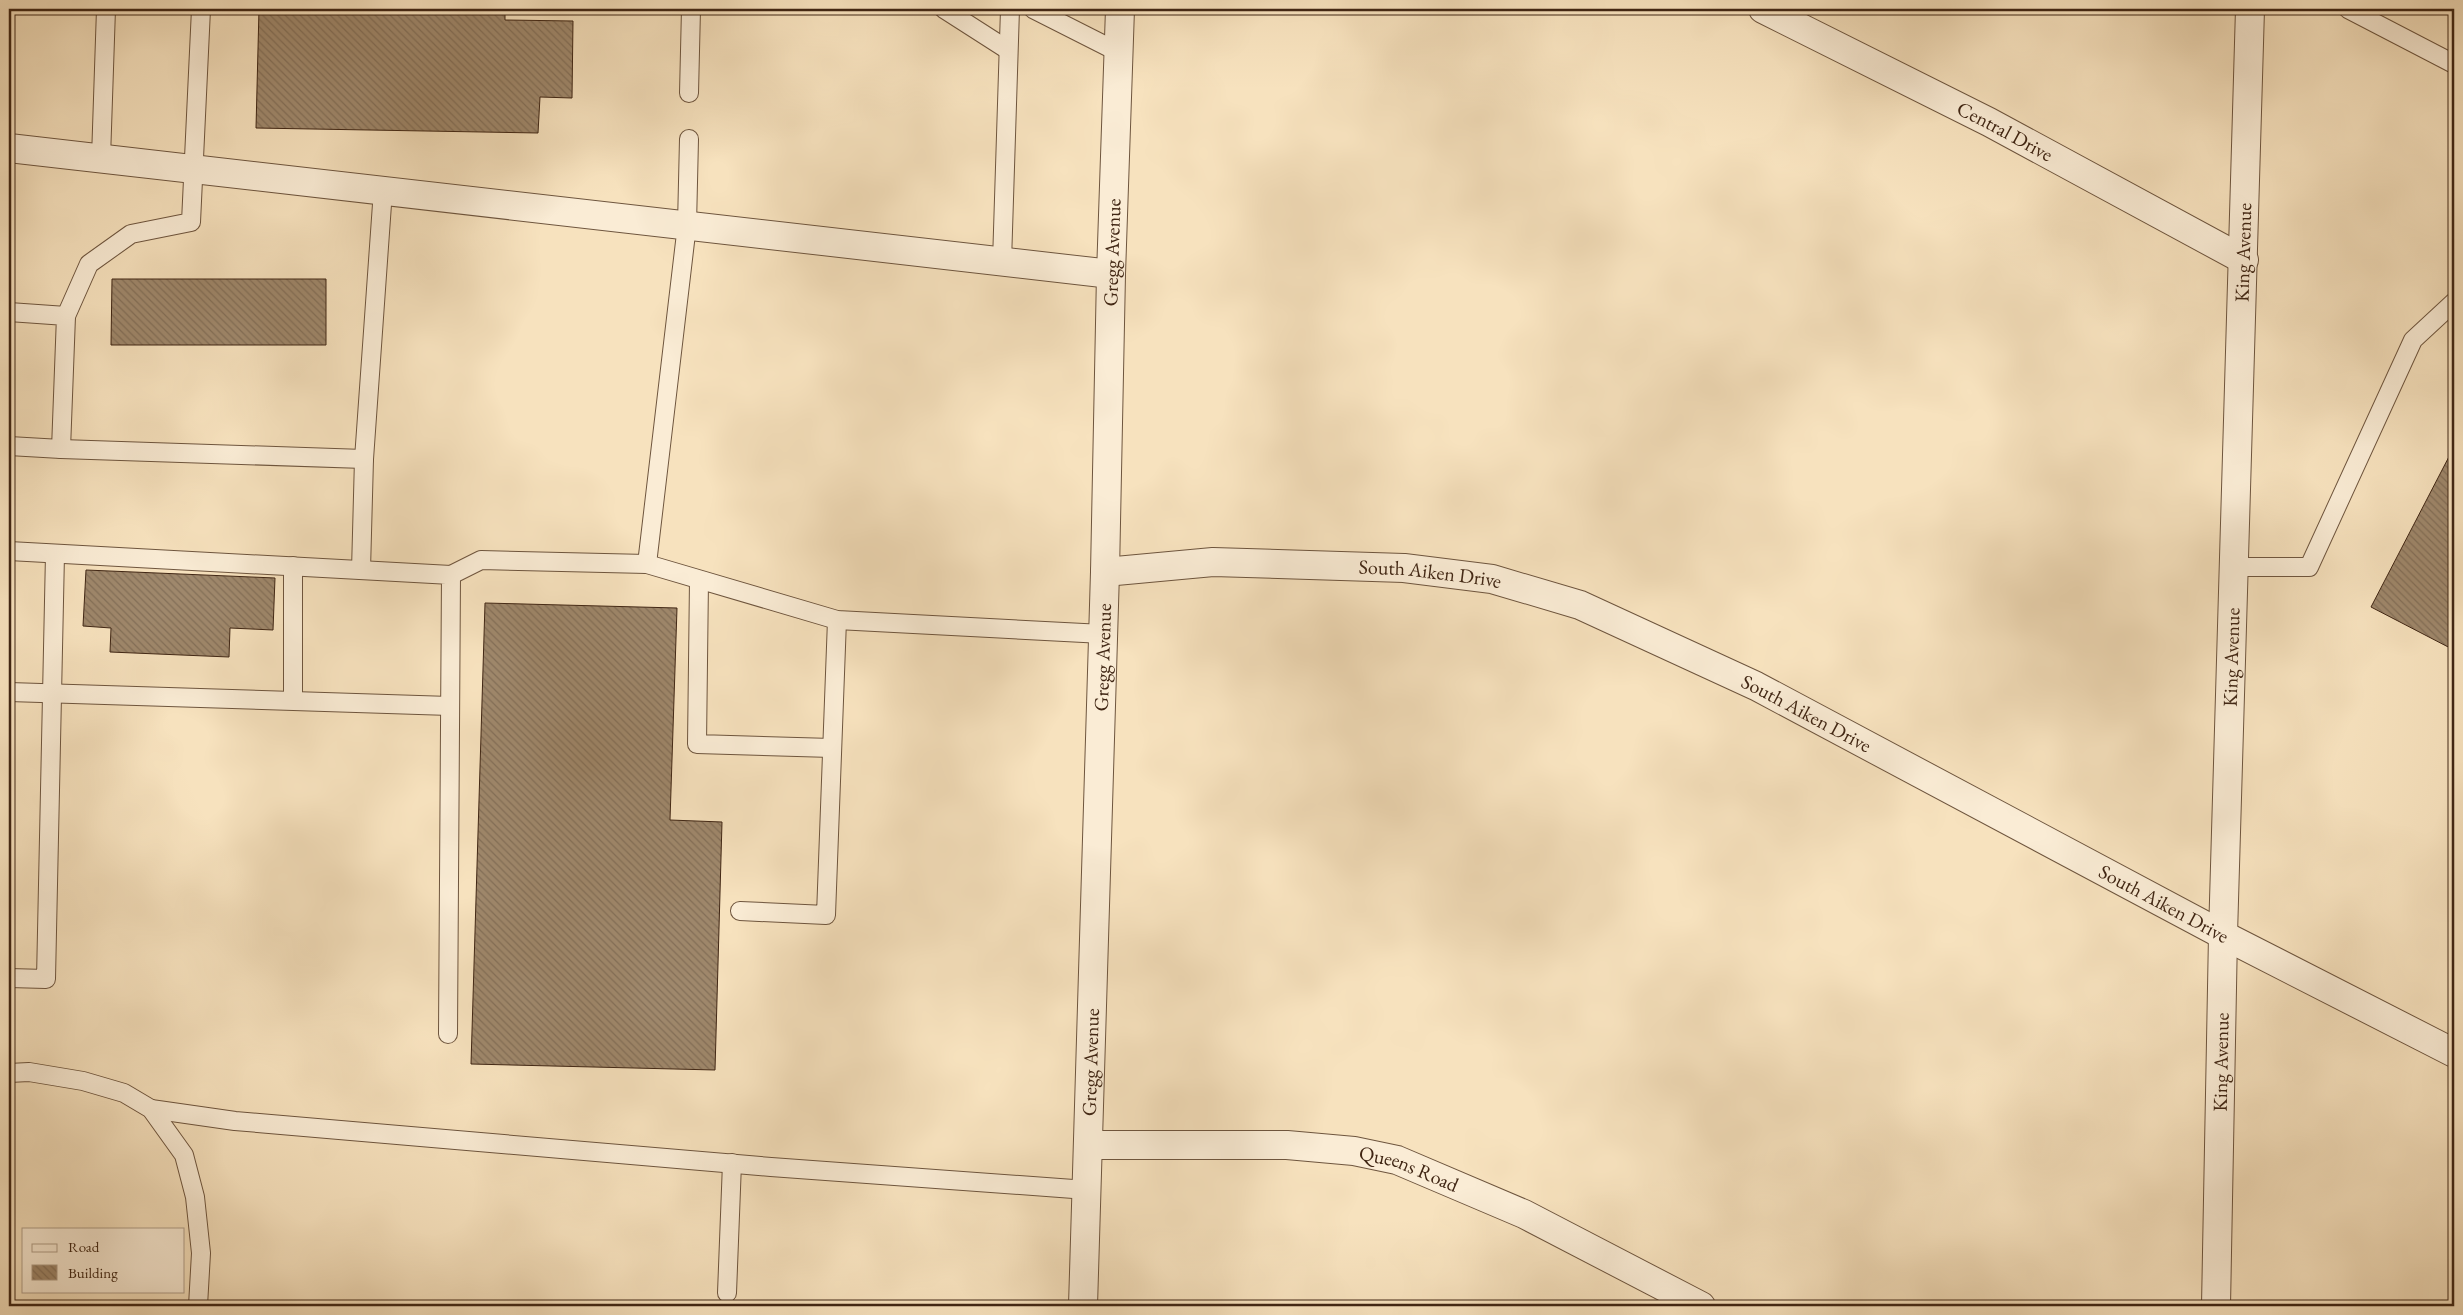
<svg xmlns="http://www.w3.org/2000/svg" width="2463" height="1315" font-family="'EB Garamond',serif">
<defs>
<pattern id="building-back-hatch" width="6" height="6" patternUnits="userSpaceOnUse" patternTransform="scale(1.25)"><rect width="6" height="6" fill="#9f886c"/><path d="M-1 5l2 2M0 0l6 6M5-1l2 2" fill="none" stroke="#836f58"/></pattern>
</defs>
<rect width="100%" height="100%" fill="#f7e2be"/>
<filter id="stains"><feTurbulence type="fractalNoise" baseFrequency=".004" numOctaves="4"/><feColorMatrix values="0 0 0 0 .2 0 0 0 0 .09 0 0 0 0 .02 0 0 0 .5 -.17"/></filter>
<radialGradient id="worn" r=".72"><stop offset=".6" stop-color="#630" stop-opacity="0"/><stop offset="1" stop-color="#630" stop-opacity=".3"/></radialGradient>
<g fill="url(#building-back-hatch)" stroke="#402614">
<path d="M259,9H505V20L573,21L572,98L540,97L538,133L256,128Z"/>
<path d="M112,279H326V345H111Z"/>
<path d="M2454,447V650L2371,607Z"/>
<path d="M86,570L275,578L273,630L230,628L229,657L110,652L111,628L83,626Z"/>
<path d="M485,603L677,608L670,820L722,822L715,1070L471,1064Z"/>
</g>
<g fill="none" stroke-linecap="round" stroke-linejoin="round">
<g stroke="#6e553e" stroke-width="20">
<g id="lane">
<path d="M944,9L1008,50"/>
<path d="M1033,9L1118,52"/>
<path d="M2348,9L2454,64"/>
<path d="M689,93L691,9"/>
<path d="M101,158L106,9"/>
<path d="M1002,262L1010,9"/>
<path d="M9,312L66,316L61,449L9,446"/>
<path d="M66,316L89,264L131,234L191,222L201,9"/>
<path d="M61,449L364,459"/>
<path d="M9,551L451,575L448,1034"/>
<path d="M647,564L687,225L689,139"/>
<path d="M293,566V700"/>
<path d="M2234,567H2309L2413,340L2454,302"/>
<path d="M361,570L364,459L383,190"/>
<path d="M451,575L481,560L647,564L837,620L1103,634"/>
<path d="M699,580L697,744L832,748"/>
<path d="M9,692L450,706"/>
<path d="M740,911L826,915L837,620"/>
<path d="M9,978L46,979L55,554"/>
<path d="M9,1073L29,1072L83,1081L124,1093L151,1109L184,1155L195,1197L201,1253L198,1306"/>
<path d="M151,1109L235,1121L771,1167L1087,1190"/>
<path d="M727,1293L732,1163"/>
</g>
</g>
<g stroke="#6e553e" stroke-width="30">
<g id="street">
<path id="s1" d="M1763,9L1989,122L2244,260"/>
<path d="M9,148L1111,274"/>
<path id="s2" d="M1105,572L1213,562L1404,568L1492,579L1580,605L1756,686L2223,935L2454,1053"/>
<path id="s3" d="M1088,1145H1287L1354,1151L1397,1160L1524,1214L1701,1306"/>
<path id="s4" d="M1083,1306L1105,572L1111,274L1120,9"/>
<path id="s5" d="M2216,1306L2223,935L2250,9"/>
</g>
</g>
<use href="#lane" stroke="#faecd5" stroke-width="18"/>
<use href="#street" stroke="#faecd5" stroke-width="28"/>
</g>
<g text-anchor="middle" stroke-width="5" stroke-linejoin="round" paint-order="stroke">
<g font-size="20" fill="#402614" stroke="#faecd5">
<text dy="7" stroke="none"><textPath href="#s1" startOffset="271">Central Drive</textPath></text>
<text dy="7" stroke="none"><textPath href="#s4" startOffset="1054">Gregg Avenue</textPath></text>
<text dy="7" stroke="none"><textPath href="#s5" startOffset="1054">King Avenue</textPath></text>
<text dy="7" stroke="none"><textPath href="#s2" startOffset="326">South Aiken Drive</textPath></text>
<text dy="7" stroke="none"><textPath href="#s5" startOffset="649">King Avenue</textPath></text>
<text dy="7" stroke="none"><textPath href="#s4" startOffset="649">Gregg Avenue</textPath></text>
<text dy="7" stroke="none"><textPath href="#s2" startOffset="731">South Aiken Drive</textPath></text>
<text dy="7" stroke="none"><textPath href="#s2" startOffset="1136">South Aiken Drive</textPath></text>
<text dy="7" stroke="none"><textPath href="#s4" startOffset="244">Gregg Avenue</textPath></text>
<text dy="7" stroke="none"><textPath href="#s5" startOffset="244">King Avenue</textPath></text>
<text dy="7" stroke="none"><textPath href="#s3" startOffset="324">Queens Road</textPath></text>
</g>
</g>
<rect width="2463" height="1315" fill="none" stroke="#f7e2be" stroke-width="30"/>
<rect x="10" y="10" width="2443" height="1295" fill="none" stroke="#402614" stroke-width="2.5"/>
<rect x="15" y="15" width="2433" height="1285" fill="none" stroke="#402614"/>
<rect x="22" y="1228" width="162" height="65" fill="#faecd5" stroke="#b09d88"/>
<rect x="32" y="1244" width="25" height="8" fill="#faecd5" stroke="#b09d88"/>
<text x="68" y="1252" font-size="15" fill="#402614">Road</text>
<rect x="32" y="1265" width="25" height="15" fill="url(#building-back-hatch)" stroke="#b09d88"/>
<text x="68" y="1278" font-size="15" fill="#402614">Building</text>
<rect width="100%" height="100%" filter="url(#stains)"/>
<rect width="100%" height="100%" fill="url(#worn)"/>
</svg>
